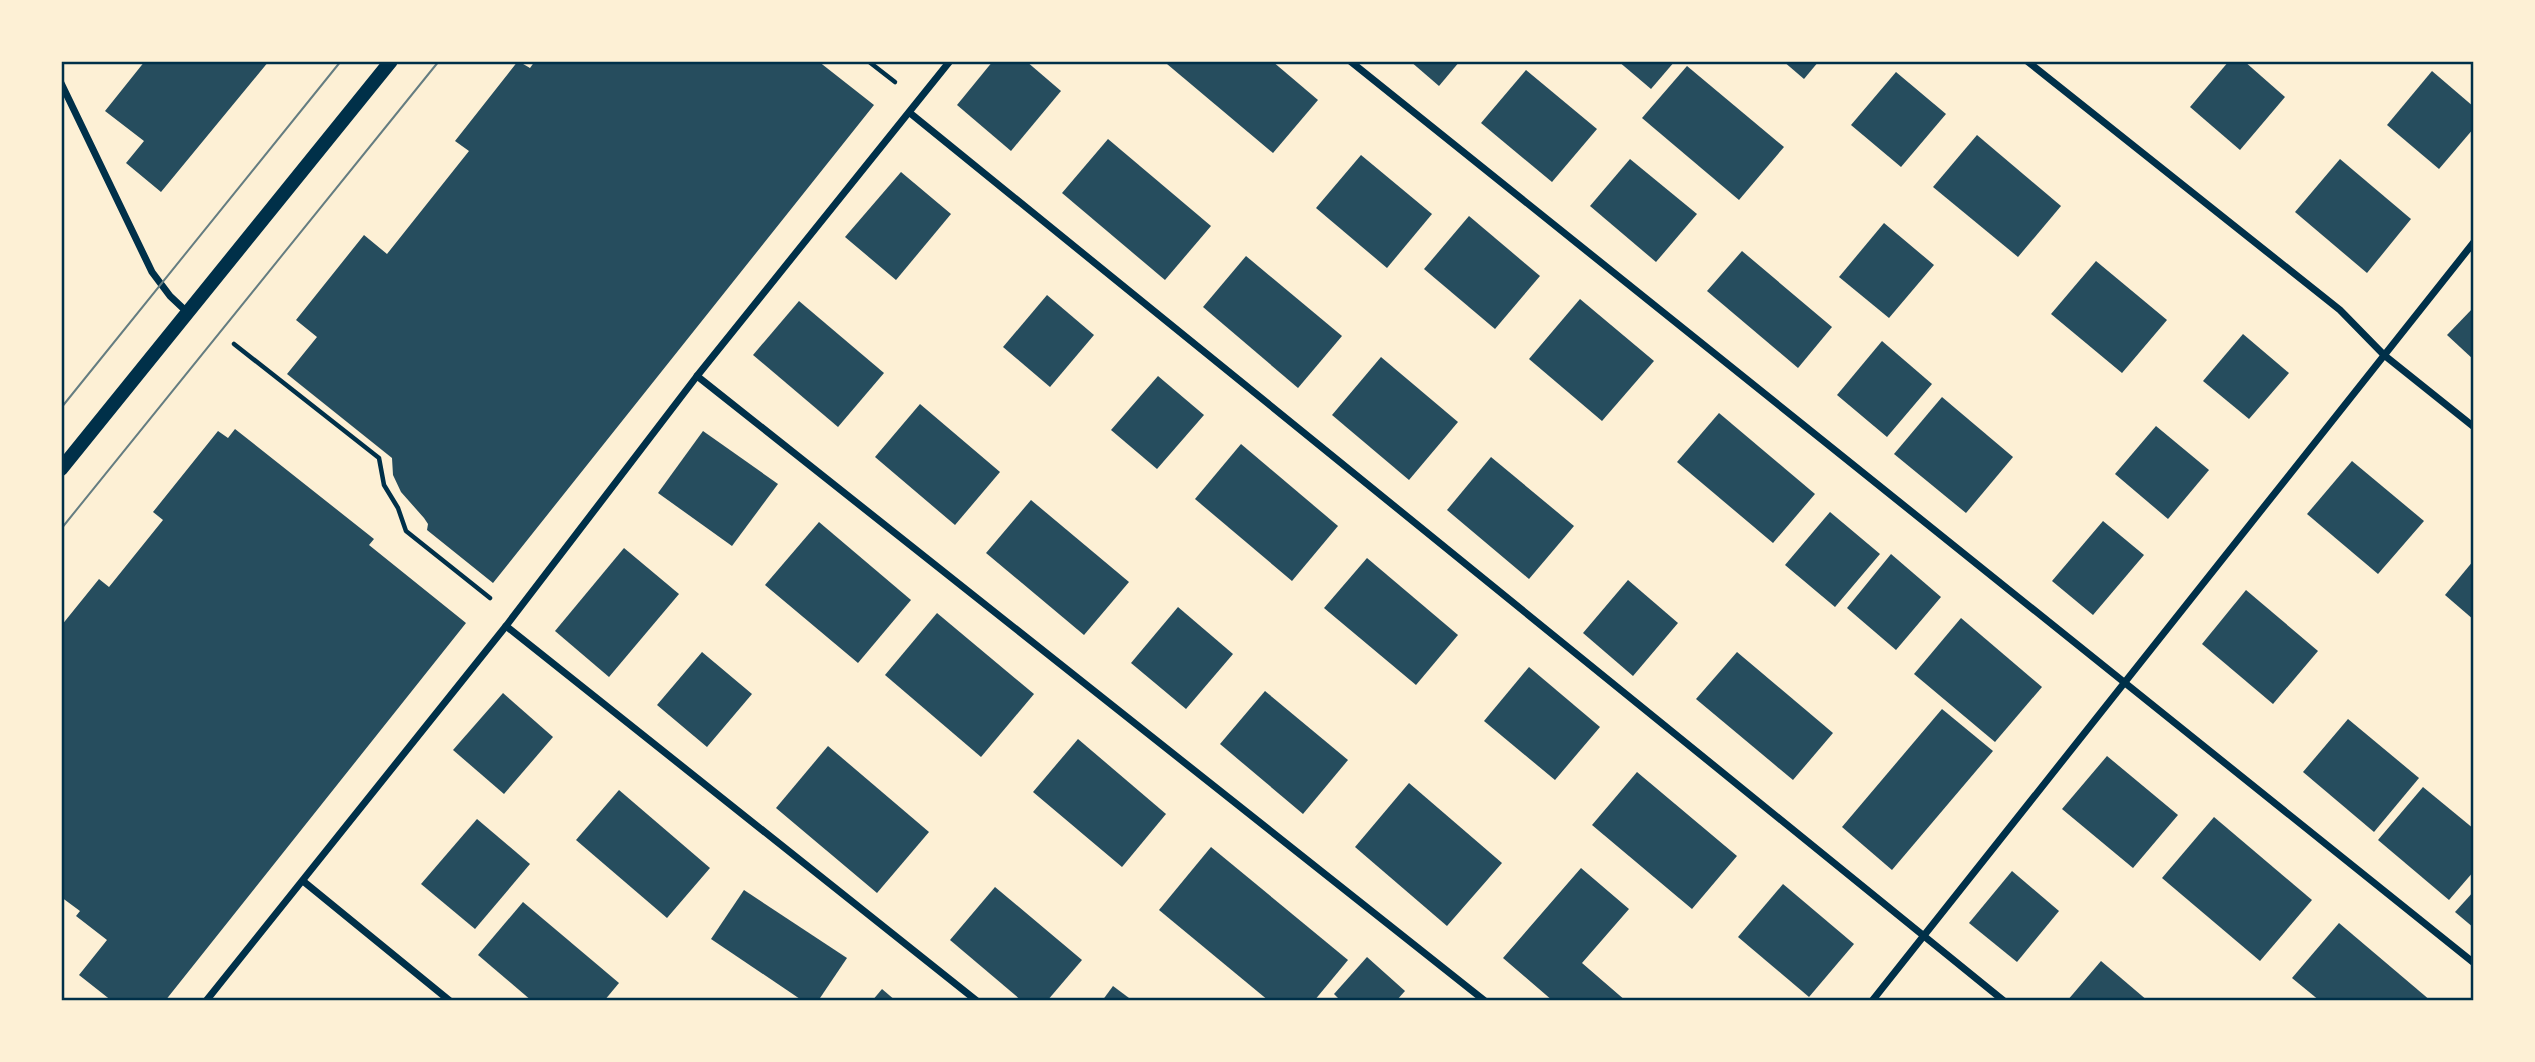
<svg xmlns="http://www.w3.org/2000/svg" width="2535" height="1062" font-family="'Fira Sans',sans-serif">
<rect width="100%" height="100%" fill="#fdf0d5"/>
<g fill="#264d5e">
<path d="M145,61H269L161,192L126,163L144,141L105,111Z"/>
<path d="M518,61L530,68L535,61H818L874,105L493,583L427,530L428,524L424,518L401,492L393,475L392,458L287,374L317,337L296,320L364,235L387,254L469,151L455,141Z"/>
<path d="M993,61H1026L1061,91L1011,151L957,105Z"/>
<path d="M1169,61H1272L1318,100L1273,153L1167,64Z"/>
<path d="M1410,61H1460L1439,86Z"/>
<path d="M1618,61H1675L1651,89Z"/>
<path d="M1783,61H1819L1804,79Z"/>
<path d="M2229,61H2244L2285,97L2240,150L2190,107Z"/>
<path d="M1687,66L1784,147L1739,200L1642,118Z"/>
<path d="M1526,70L1597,129L1552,182L1481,123Z"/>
<path d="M2432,71L2474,107V128L2439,169L2387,125Z"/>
<path d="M1896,72L1946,114L1901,167L1851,125Z"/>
<path d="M1977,135L2061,206L2018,257L1933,187Z"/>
<path d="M1108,139L1211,226L1165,280L1062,193Z"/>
<path d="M1361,155L1432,214L1387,268L1316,208Z"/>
<path d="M1630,159L1697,214L1656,262L1590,206Z"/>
<path d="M2340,159L2411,219L2367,273L2295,212Z"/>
<path d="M901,172L951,214L896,280L845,237Z"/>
<path d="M1469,216L1540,276L1495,329L1424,269Z"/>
<path d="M1884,223L1934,265L1889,318L1839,277Z"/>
<path d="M1742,251L1832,327L1798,368L1707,291Z"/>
<path d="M1246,256L1342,336L1298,388L1203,307Z"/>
<path d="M2096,261L2167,320L2122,373L2051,314Z"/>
<path d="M1047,295L1094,335L1050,387L1003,347Z"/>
<path d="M1580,299L1654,361L1602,421L1529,359Z"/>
<path d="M799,301L884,373L838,427L753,355Z"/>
<path d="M2474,307V360L2447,335Z"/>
<path d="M2243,334L2289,373L2249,419L2203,381Z"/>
<path d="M1882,341L1932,384L1887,437L1837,395Z"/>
<path d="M1381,357L1458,422L1409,480L1332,415Z"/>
<path d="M1158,376L1204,415L1157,469L1111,430Z"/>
<path d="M1942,397L2013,457L1966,513L1894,454Z"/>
<path d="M920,404L1000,472L955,525L875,457Z"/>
<path d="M1719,413L1815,494L1773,543L1677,462Z"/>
<path d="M2156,426L2209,470L2168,519L2115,474Z"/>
<path d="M235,429L374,539L369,545L466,623L165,1001H112L79,975L107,940L76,916L80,911L61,897V626L99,579L109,587L163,520L153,512L218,431L228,438Z"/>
<path d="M703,431L778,484L732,546L658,493Z"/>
<path d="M1241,444L1338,526L1292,581L1195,499Z"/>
<path d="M1491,457L1574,526L1529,579L1447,510Z"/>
<path d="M2352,461L2424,521L2378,574L2307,514Z"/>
<path d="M1031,500L1129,582L1084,635L986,553Z"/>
<path d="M1830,512L1880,554L1835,607L1785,565Z"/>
<path d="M2103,521L2144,555L2093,615L2052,581Z"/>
<path d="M819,522L911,600L858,663L765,585Z"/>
<path d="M624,548L679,594L609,677L555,631Z"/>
<path d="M1891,554L1941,597L1896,650L1847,608Z"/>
<path d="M1367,558L1458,635L1416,685L1324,608Z"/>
<path d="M2474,560V620L2445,595Z"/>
<path d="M1628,580L1678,623L1633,676L1583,633Z"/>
<path d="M2246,590L2318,651L2273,704L2202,644Z"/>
<path d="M1178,607L1233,654L1186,709L1131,663Z"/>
<path d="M937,613L1034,694L981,757L885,675Z"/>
<path d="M1961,618L2042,687L1995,742L1914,674Z"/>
<path d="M702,652L752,694L707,747L657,705Z"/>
<path d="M1737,652L1833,733L1793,780L1696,699Z"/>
<path d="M1529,667L1600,727L1555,780L1484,721Z"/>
<path d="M1265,691L1348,760L1303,814L1220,744Z"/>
<path d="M503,693L553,737L504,794L453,750Z"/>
<path d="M1942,709L1993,751L1892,870L1842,827Z"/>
<path d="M2348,719L2419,778L2374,832L2303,772Z"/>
<path d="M1078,739L1166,814L1122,867L1033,792Z"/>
<path d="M828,746L929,832L877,893L776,808Z"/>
<path d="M2107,756L2178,815L2133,868L2062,809Z"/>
<path d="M1637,772L1737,856L1692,909L1592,825Z"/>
<path d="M1409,783L1502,863L1447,926L1355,847Z"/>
<path d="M2423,787L2474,829V871L2449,900L2378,840Z"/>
<path d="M619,790L710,868L667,918L576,840Z"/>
<path d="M2214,817L2312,900L2260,961L2162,878Z"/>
<path d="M477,819L530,864L475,929L421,884Z"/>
<path d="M1211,847L1348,960L1314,1001H1269L1159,910Z"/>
<path d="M1581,868L1629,909L1582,963L1626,1001H1553L1503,958Z"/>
<path d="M2012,871L2059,911L2017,962L1969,923Z"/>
<path d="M1783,884L1854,944L1809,997L1738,937Z"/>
<path d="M995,887L1082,960L1047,1001H1022L950,940Z"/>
<path d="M744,890L847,958L818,1001H803L711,939Z"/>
<path d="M2474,891V928L2455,912Z"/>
<path d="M523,902L619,983L604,1001H532L478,955Z"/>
<path d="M2339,923L2431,1001H2320L2292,978Z"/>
<path d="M1367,957L1405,991L1396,1001H1341L1334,994Z"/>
<path d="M2101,961L2148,1001H2067Z"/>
<path d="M1113,986L1133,1001H1102Z"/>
<path d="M882,989L896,1001H872Z"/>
</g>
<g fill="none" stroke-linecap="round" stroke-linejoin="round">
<g stroke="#003049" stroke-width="4.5">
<path d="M868,61L895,82"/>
<path d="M234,344L379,458L384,485L398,508L406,531L490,598"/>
</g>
<g stroke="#003049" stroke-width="7">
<path d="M1350,61L2474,963"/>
<path d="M2027,61L2340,310L2384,355L2474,427"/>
<path d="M61,83L152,272L170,296L188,313"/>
<path d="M910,113L2004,1001"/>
<path d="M697,376L1485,1001"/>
<path d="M506,626L977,1001"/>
<path d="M303,881L450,1001"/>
<path d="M206,1001L506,626L697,376L950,61"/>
<path d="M1872,1001L2474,242"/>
</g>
<path stroke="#003049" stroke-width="14" d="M61,469L391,61"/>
<g stroke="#657d81" stroke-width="2">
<path d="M61,408L341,61"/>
<path d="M61,529L439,61"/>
</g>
</g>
<rect width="2535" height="1062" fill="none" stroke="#fdf0d5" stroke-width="126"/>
<rect x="63" y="63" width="2409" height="936" fill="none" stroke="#003049" stroke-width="2.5"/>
</svg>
